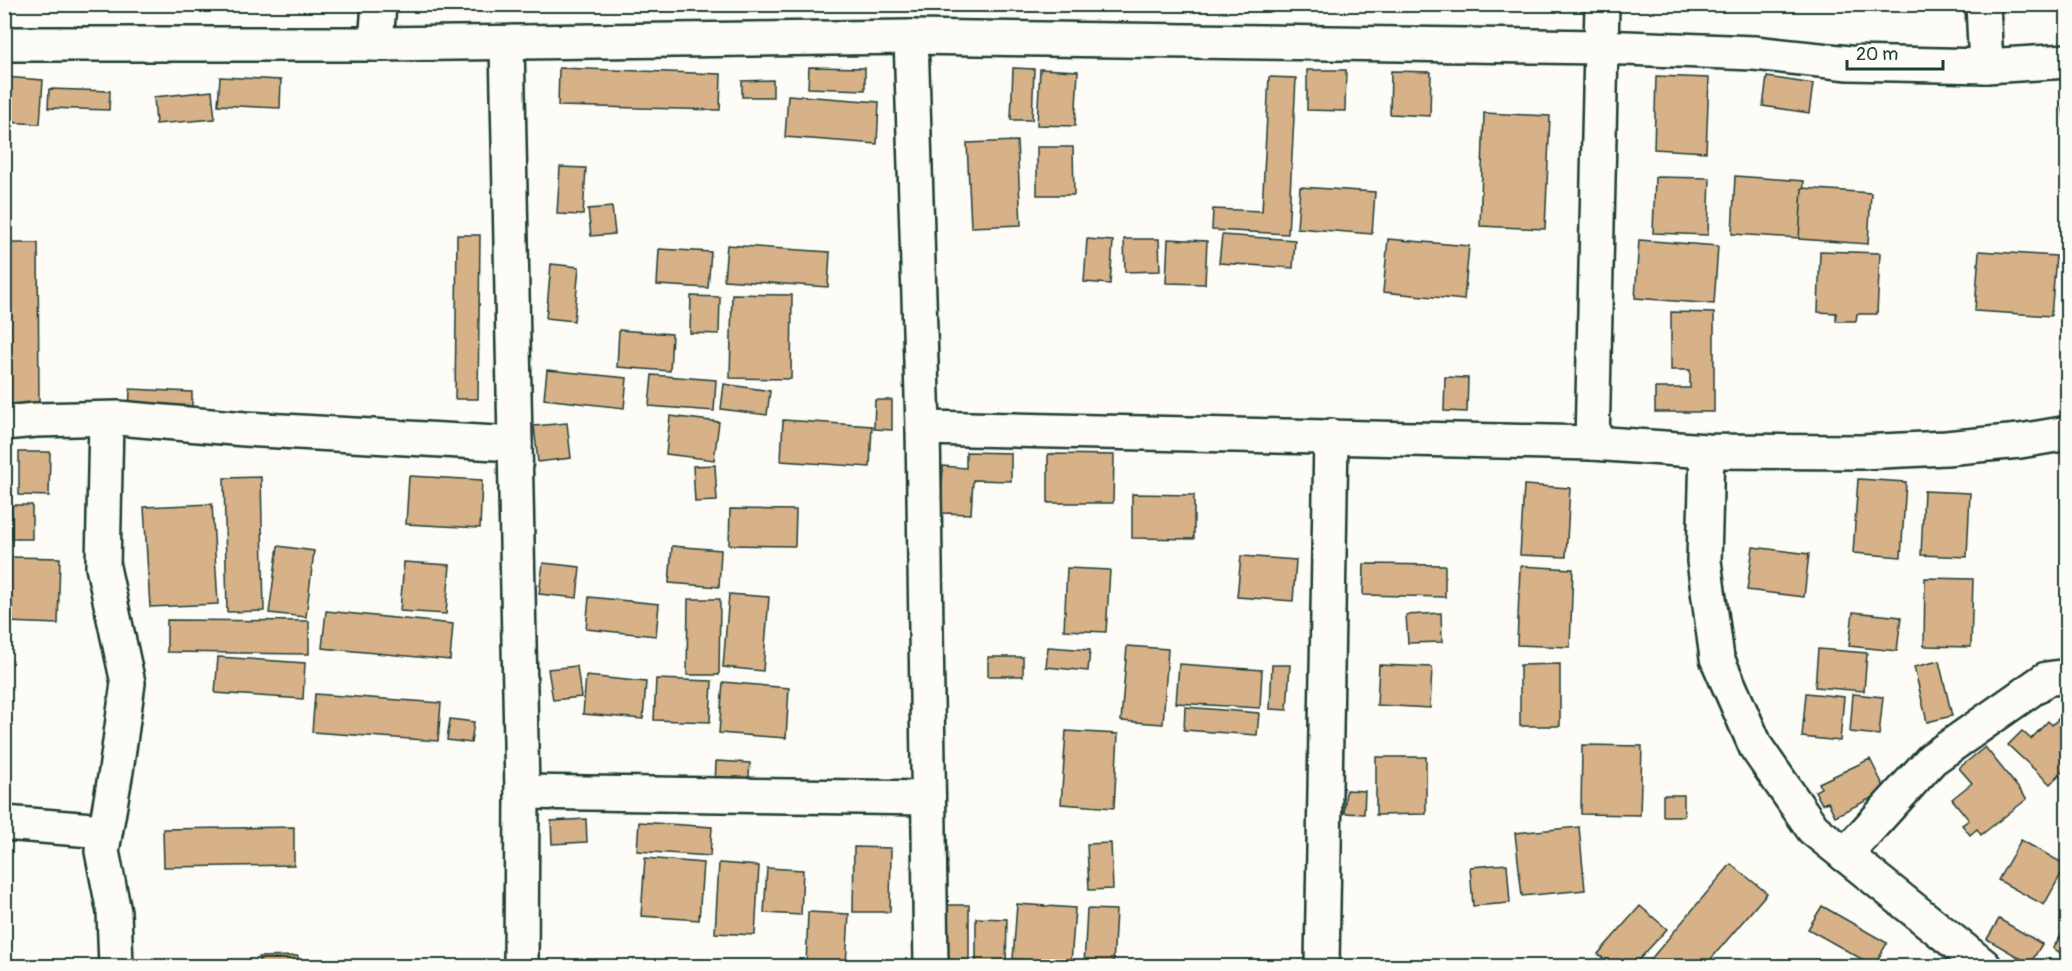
<svg xmlns="http://www.w3.org/2000/svg" width="2072" height="971" font-family="Pangolin,sans-serif">
<rect width="100%" height="100%" fill="#fdfcf7"/>
<filter id="ink" filterUnits="userSpaceOnUse"><feTurbulence type="fractalNoise" baseFrequency=".0167" numOctaves="2"/><feDisplacementMap in="SourceGraphic" scale="12" xChannelSelector="R" yChannelSelector="G"/><feConvolveMatrix kernelMatrix="1 2 1 2 8 2 1 2 1" color-interpolation-filters="sRGB"/></filter>
<g filter="url(#ink)">
<g fill="#d7b188" stroke="#1f3d34" stroke-width="1.5">
<path d="M1998,4H2068V12L1998,6Z"/>
<path d="M809,67L865,68V90L808,88Z"/>
<path d="M559,68L721,74L720,110L558,106Z"/>
<path d="M1013,68L1034,69L1032,120H1011Z"/>
<path d="M1040,69L1078,71L1075,126L1037,125Z"/>
<path d="M1307,70H1346L1345,111L1307,110Z"/>
<path d="M1391,71L1431,72L1430,116L1390,114Z"/>
<path d="M1656,76L1709,78L1706,152L1654,149Z"/>
<path d="M4,77L43,80L40,124L4,122Z"/>
<path d="M220,77L281,80L280,108L218,105Z"/>
<path d="M1269,77L1296,78L1288,234L1212,230L1213,209L1262,211Z"/>
<path d="M1767,77L1813,84L1809,113L1763,106Z"/>
<path d="M773,80V97H742V81Z"/>
<path d="M49,89L110,91L109,110L48,108Z"/>
<path d="M212,91L215,119L156,124L154,97Z"/>
<path d="M788,95L879,102L877,144L785,137Z"/>
<path d="M2068,107V131H2066L2063,108Z"/>
<path d="M1484,113L1550,116L1545,229L1480,226Z"/>
<path d="M1017,141L1021,225L971,227L967,143Z"/>
<path d="M1037,147H1073L1074,195H1037Z"/>
<path d="M560,167L586,168L583,215L557,214Z"/>
<path d="M1735,176L1804,181L1800,238L1732,234Z"/>
<path d="M1655,177L1710,178L1708,235L1653,233Z"/>
<path d="M1300,187L1375,192L1372,234L1297,228Z"/>
<path d="M1802,188L1871,193L1868,244L1799,239Z"/>
<path d="M2068,198V243H2064Z"/>
<path d="M612,207L615,234L591,236L588,209Z"/>
<path d="M457,235H480L478,399H455Z"/>
<path d="M1222,235L1295,240L1293,268L1219,263Z"/>
<path d="M1087,239L1113,241L1110,284L1084,282Z"/>
<path d="M1124,239H1159L1160,271L1125,272Z"/>
<path d="M1168,239L1207,241L1205,284L1166,283Z"/>
<path d="M1388,239L1469,246L1464,300L1383,292Z"/>
<path d="M1639,240L1718,246L1714,304L1635,298Z"/>
<path d="M4,243H38L39,406L4,407Z"/>
<path d="M727,245L830,252L828,287L724,280Z"/>
<path d="M659,249L711,252L708,288L657,285Z"/>
<path d="M1820,251L1880,253L1877,314H1857L1856,321H1836V313L1818,312Z"/>
<path d="M1979,251L2056,256L2051,316L1975,311Z"/>
<path d="M551,264L579,267L574,321L546,318Z"/>
<path d="M2063,266L2068,267V291H2061Z"/>
<path d="M732,294L792,295L791,379L730,378Z"/>
<path d="M691,296L720,297L719,334L690,333Z"/>
<path d="M1671,312L1714,313V412H1655V388H1690V370H1671Z"/>
<path d="M619,330L672,334L670,371L617,367Z"/>
<path d="M547,370L627,378L624,408L544,399Z"/>
<path d="M652,375L716,380L714,411L649,406Z"/>
<path d="M1445,377L1468,378L1467,412L1444,411Z"/>
<path d="M724,384L770,391L767,415L721,409Z"/>
<path d="M130,389L192,392V417L129,414Z"/>
<path d="M875,400H892V430L874,429Z"/>
<path d="M670,416L719,422L714,460L666,454Z"/>
<path d="M783,420L872,426L870,467L781,461Z"/>
<path d="M567,423L571,458L538,462L534,426Z"/>
<path d="M19,452H50L49,496L19,495Z"/>
<path d="M966,452L1011,453V481L973,480L971,514L941,513L943,466L966,468Z"/>
<path d="M1048,454L1114,455L1113,503H1048Z"/>
<path d="M715,465L717,501L695,502L693,466Z"/>
<path d="M409,476L482,480L480,528L406,524Z"/>
<path d="M261,477L264,611L227,612L224,478Z"/>
<path d="M1858,479L1906,482L1901,557L1853,553Z"/>
<path d="M1524,485L1570,488L1566,557L1520,555Z"/>
<path d="M1924,491L1970,493L1967,557L1921,555Z"/>
<path d="M1132,494L1194,495V539L1132,538Z"/>
<path d="M212,504L218,604L150,607L144,507Z"/>
<rect x="12" y="505" width="20" height="34"/>
<path d="M730,509L796,510L795,546L729,545Z"/>
<path d="M278,546L314,551L306,617L269,613Z"/>
<path d="M672,546L721,550L719,587L669,583Z"/>
<path d="M1753,547L1809,554L1804,597L1747,590Z"/>
<path d="M1241,556L1296,560L1293,601L1237,597Z"/>
<path d="M9,557L60,558L58,624L7,622Z"/>
<path d="M404,562L450,565L446,614L400,611Z"/>
<path d="M543,563L580,567L577,598L539,594Z"/>
<path d="M1364,564L1445,565V597L1363,595Z"/>
<path d="M1520,566L1573,569L1570,647L1517,645Z"/>
<path d="M1067,568L1110,570L1106,632L1064,630Z"/>
<path d="M1925,578L1973,579L1971,647L1924,646Z"/>
<path d="M729,594L769,597L763,671L723,667Z"/>
<path d="M589,597L659,604L656,636L586,629Z"/>
<path d="M688,599H720L719,675H687Z"/>
<path d="M326,611L453,624L450,660L322,648Z"/>
<path d="M1853,612L1901,617L1897,651L1849,646Z"/>
<path d="M1441,613L1442,642L1408,643L1406,615Z"/>
<path d="M167,620L309,621V654L167,652Z"/>
<path d="M1127,646L1168,649L1163,724L1121,721Z"/>
<path d="M1048,647L1090,650L1088,671L1046,667Z"/>
<path d="M1818,649L1867,653L1864,691L1815,687Z"/>
<path d="M218,657L305,663L303,699L215,693Z"/>
<rect x="988" y="657" width="35" height="19"/>
<path d="M1939,661L1952,716L1927,722L1914,667Z"/>
<path d="M1179,664L1262,670L1260,708L1176,703Z"/>
<path d="M1560,664V726H1520V665Z"/>
<path d="M1272,665H1290L1287,710L1270,709Z"/>
<path d="M1379,665L1432,667L1430,708L1377,705Z"/>
<path d="M577,666L581,697L553,700L548,669Z"/>
<path d="M586,676L646,682L643,719L583,714Z"/>
<path d="M656,679L712,681L710,722L654,720Z"/>
<path d="M723,682L789,688L786,738L719,733Z"/>
<path d="M1806,693L1844,697L1840,741L1802,737Z"/>
<path d="M315,694L441,703L438,741L312,732Z"/>
<path d="M1853,694L1883,697L1879,735L1850,732Z"/>
<path d="M1185,707L1259,713L1257,735L1184,730Z"/>
<path d="M2066,711L2068,713V766L2050,784L2008,745L2022,731L2031,739L2048,721L2052,725Z"/>
<path d="M450,719L474,722L471,743L447,740Z"/>
<path d="M1066,731L1118,734L1114,808L1061,804Z"/>
<path d="M1582,745L1642,746L1640,815L1581,814Z"/>
<path d="M1985,747L2027,799L1981,835L1977,829L1970,835L1962,825L1969,820L1952,799L1972,783L1959,768Z"/>
<path d="M1376,757H1426V814L1376,815Z"/>
<path d="M1870,759L1886,791L1835,816L1828,802L1822,804L1815,791L1821,788L1819,783Z"/>
<path d="M716,761L750,763L748,788L715,786Z"/>
<path d="M1346,790L1365,791L1364,814L1344,813Z"/>
<rect x="1663" y="795" width="21" height="21"/>
<path d="M586,819L587,842L552,844L551,821Z"/>
<path d="M639,822L712,827L710,856L637,851Z"/>
<path d="M294,827V865L164,867L163,829Z"/>
<path d="M1579,827L1585,890L1522,896L1515,833Z"/>
<path d="M2021,840L2066,865L2044,905L1998,880Z"/>
<path d="M1111,843L1113,889L1089,890L1087,844Z"/>
<path d="M854,847L891,848L890,912H853Z"/>
<path d="M645,858L703,863L699,920L641,916Z"/>
<path d="M719,863L759,866L755,935L715,933Z"/>
<path d="M1507,864L1510,903L1473,906L1470,867Z"/>
<path d="M1731,864L1767,893L1705,966H1645Z"/>
<path d="M767,868L803,870L801,915L764,913Z"/>
<path d="M1017,904L1075,908L1071,963L1013,959Z"/>
<rect x="944" y="905" width="25" height="57"/>
<path d="M1640,906L1667,929L1633,966H1612L1598,954Z"/>
<path d="M1822,906L1887,943L1874,966L1808,929Z"/>
<path d="M1087,909L1116,910L1113,966H1084Z"/>
<path d="M808,912L849,914L846,966H806Z"/>
<path d="M976,918L1007,919L1006,966H976Z"/>
<path d="M1999,919L2042,944L2030,964L1987,939Z"/>
<path d="M2068,925V958L2053,948Z"/>
<path d="M298,956L299,966H259V957Z"/>
<path d="M5,959L76,964L75,966H4Z"/>
</g>
<g fill="none" stroke-linecap="round" stroke-linejoin="round">
<g stroke="#1f3d34" stroke-width="38">
<g id="minor">
<path d="M1983,4L1986,66"/>
<path d="M911,37L923,428L931,966"/>
<path d="M507,43L522,792L521,966"/>
<path d="M376,44L379,4"/>
<path d="M106,419L103,567L128,683L116,771L102,851L114,912L116,966"/>
<path d="M4,423L36,420L118,418L245,429L515,444"/>
<path d="M923,428L1592,443L1707,451L1860,452L1946,448L2020,441L2068,433"/>
<path d="M1592,443L1602,4"/>
<path d="M1707,451L1704,561L1717,658L1756,747L1813,829L1984,966"/>
<path d="M522,792L928,798"/>
<path d="M4,823L105,831"/>
<path d="M1845,855L1932,759L2046,679L2068,676"/>
<path d="M1322,966L1331,436"/>
</g>
</g>
<g stroke="#1f3d34" stroke-width="38">
<path id="tertiary" d="M4,44H376L911,37L1600,47L1754,53L1849,63L1986,66L2068,61"/>
</g>
<use href="#minor" stroke="#fdfcf7" stroke-width="33"/>
<use href="#tertiary" stroke="#fdfcf7" stroke-width="33"/>
</g>
</g>
<rect width="2072" height="971" fill="none" stroke="#fdfcf7" stroke-width="24"/>
<rect x="12" y="12" width="2048" height="947" fill="none" stroke="#1f3d34" stroke-width="2" filter="url(#ink)"/>
<path d="M1847 60v9h96v-9" fill="none" stroke="#1f3d34" stroke-width="3"/>
<text x="1856" y="60" font-size="18" fill="#1f3d34" stroke="#fdfcf7" stroke-width="4.5" paint-order="stroke">20 m</text>
</svg>
